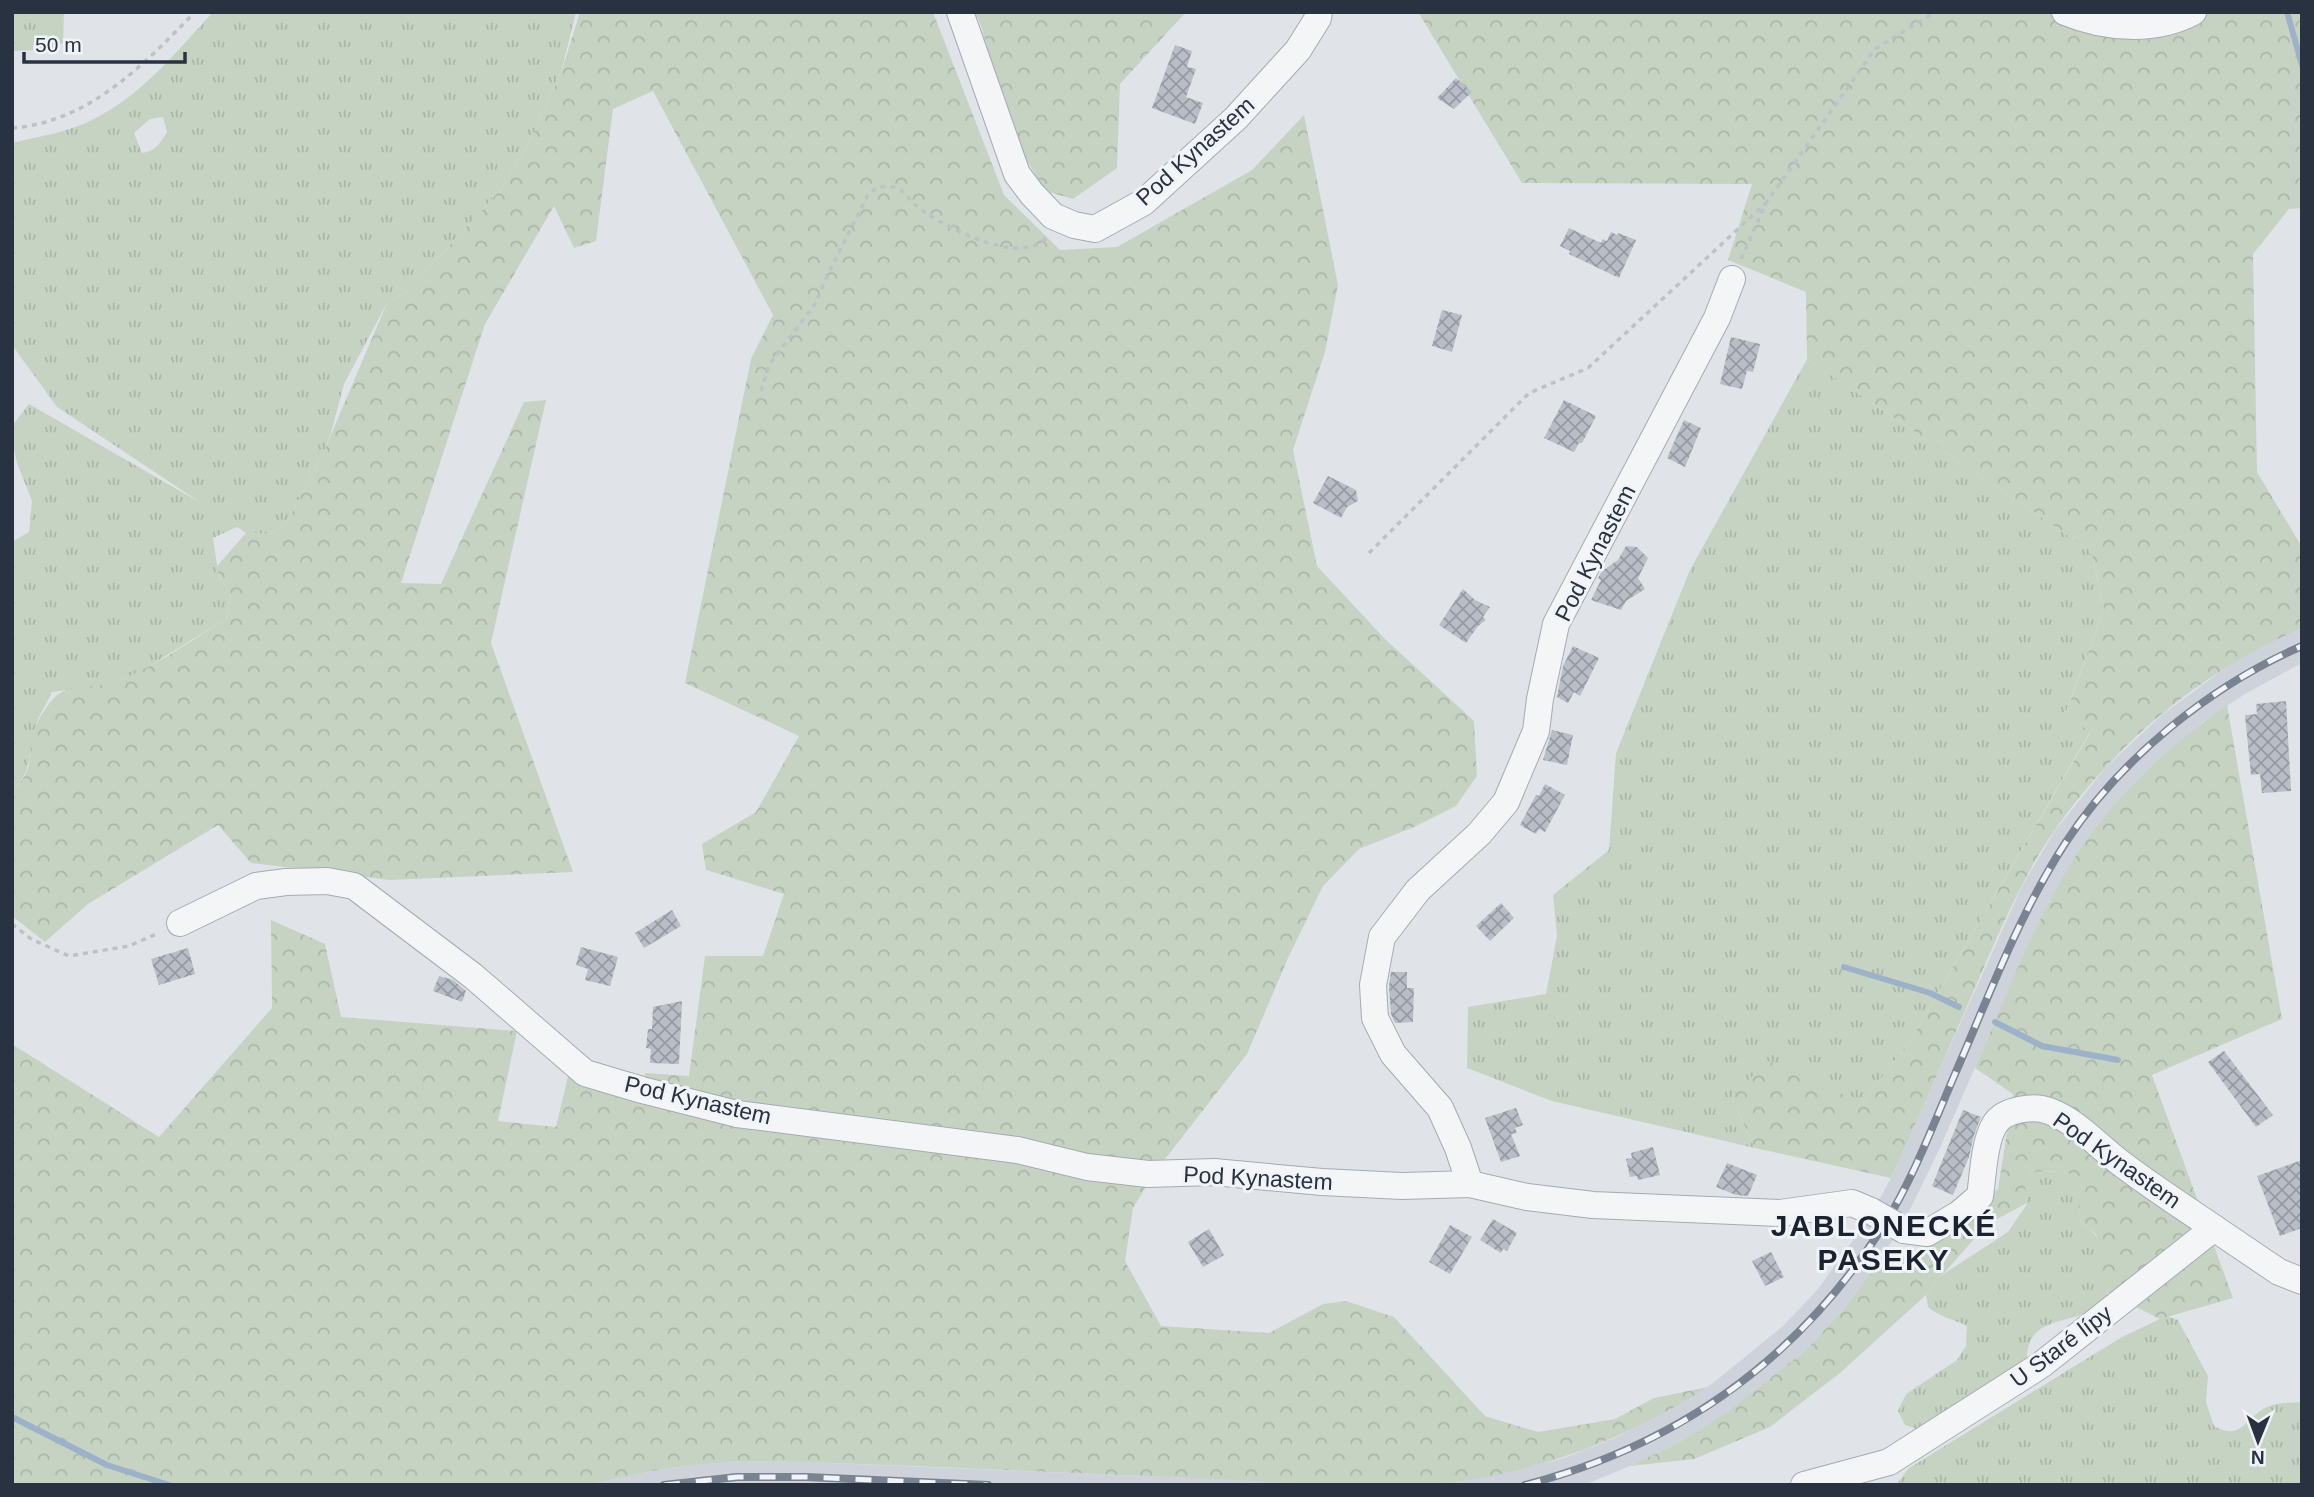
<svg xmlns="http://www.w3.org/2000/svg" width="2314" height="1497" font-family="Helvetica,sans-serif">
<defs>
<pattern id="grass-tufts" width="24" height="20" patternUnits="userSpaceOnUse" patternTransform="scale(1.75)"><rect width="24" height="20" fill="#c6d3c2"/><path d="M3 7l-1-3M5 7V3M7 7l1-3M15 17l-1-3M17 17v-4M19 17l1-3" fill="none" stroke="#aab6a8"/></pattern>
<pattern id="forest-crowns" width="20" height="18" patternUnits="userSpaceOnUse" patternTransform="scale(1.75)"><rect width="20" height="18" fill="#c6d3c2"/><path d="M2 6a3 3 0 1 1 6 0M12 15a3 3 0 1 1 6 0" fill="none" stroke="#aab6a8"/></pattern>
<pattern id="building-cross-hatch" width="8" height="8" patternUnits="userSpaceOnUse" patternTransform="scale(1.75)"><rect width="8" height="8" fill="#b8bdc6"/><path d="M0 0l8 8M0 8l8-8" fill="none" stroke="#969aa2"/></pattern>
</defs>
<rect width="100%" height="100%" fill="#e0e4e9"/>
<g fill="#ced3db">
<path d="M2302,628V663L2245,694L2204,721L2148,770L2113,808L2015,976L1939,1150L1899,1232L1843,1310L1806,1350L1726,1414L1680,1442L1630,1466L1584,1485H1408L1460,1481L1512,1471L1564,1458L1617,1437L1708,1387L1783,1326L1818,1289L1871,1215L1891,1178L2022,886L2054,832L2106,767L2163,714L2228,666L2278,638Z"/>
<path d="M737,1461L806,1462L1362,1485H587L662,1469Z"/>
</g>
<g fill="url(#grass-tufts)" fill-rule="evenodd">
<path d="M12,12H64L63,43L53,49L12,51Z"/>
<path d="M213,12H576L561,73L529,142L502,188L408,291L387,303L344,384L331,433L324,451L286,524L271,534L246,533L237,527L213,538L219,578L231,593L227,618L140,672L107,685L52,692C47,704 38,716 35,728C27,754 34,770 12,791V542L29,532L32,501L17,463L12,440V426L29,404L201,503L57,407L12,345V143C40,136 70,132 96,118C144,93 177,51 213,12ZM163,117L167,132C160,143 156,151 142,153L134,133L150,119Z"/>
<path d="M1807,359L2091,551L2104,609L2066,712L2090,732L1910,1041L1862,1103L1731,1097L1755,1148L1552,1101L1467,1068L1468,1007L1546,994L1557,936L1553,895L1609,850L1616,753L1690,570Z"/>
<path d="M2062,1171L2079,1177L2085,1194L2078,1208L2081,1222L2090,1228L2101,1243L2099,1266L2108,1287L2107,1302C2099,1307 2090,1312 2082,1315C2055,1323 2027,1324 2027,1359L1925,1432L1905,1425L1898,1411L1906,1394L1957,1360L1966,1346L1967,1326C1953,1319 1940,1317 1928,1307L1926,1295L1939,1277L2008,1232L2027,1204L2025,1183L2032,1172Z"/>
<path d="M2166,1316L2178,1320L2208,1376L2206,1402L2214,1426C2242,1442 2245,1417 2267,1407C2276,1402 2292,1403 2302,1402V1485H1896L1909,1468L2122,1337Z"/>
</g>
<g fill="url(#forest-crowns)">
<path d="M580,12H933L1004,195L1060,250L1117,247L1252,170L1304,115L1338,285L1325,352L1293,450L1317,566L1385,639L1474,721L1477,776L1456,806L1414,827L1359,849L1323,886L1288,958L1247,1054L1158,1168L735,1105L645,1085V1073L689,1076L705,956H763L784,894L706,870L702,844L756,812L799,736L685,683L751,359L773,315L653,91L613,109L596,241L574,248L554,206L485,324L401,583L441,584L524,402L546,400L491,643L573,872L389,880L251,863L218,825L88,904L45,942L12,916V791C38,767 25,755 35,728C38,719 48,704 55,697C68,683 94,689 111,683C153,669 190,641 227,618L231,593L219,578L217,566L246,533L271,534L286,524L324,451L387,303L408,291L502,188L529,142L561,73Z"/>
<path d="M975,12H1186L1120,84L1117,168L1073,199L1045,191L1010,132L981,26Z"/>
<path d="M1418,12H2302V208L2289,209L2253,254L2257,472L2302,547V628C2203,671 2116,742 2054,831C2021,879 1998,935 1975,988C1947,1052 1920,1115 1891,1178L1755,1148L1731,1097L1768,1061L1862,1103L1910,1041L2090,733L2066,713L2104,609L2091,551L1807,359L1806,292L1728,260L1752,184L1522,183Z"/>
<path d="M2227,705L2282,1019L2152,1075L2233,1298L2160,1319L2108,1293C2108,1282 2101,1276 2099,1266C2095,1243 2107,1238 2081,1222L2078,1208L2084,1194L2079,1177L2062,1171L2032,1172L2025,1183L2027,1203L1986,1225L1946,1271L1939,1277L1926,1295L1840,1373L1770,1427L1694,1459L1630,1466L1680,1442L1726,1413L1806,1350L1843,1310L1872,1270L1917,1253L1998,1189L2013,1094L1975,1068C2007,995 2035,918 2079,851C2117,794 2171,744 2227,705Z"/>
<path d="M271,920L325,944L341,1017L517,1031L498,1121L556,1127L569,1072L1149,1182L1133,1208L1125,1261L1161,1326L1269,1333L1323,1304L1346,1301L1394,1317L1485,1416L1538,1432L1615,1419L1654,1398L1708,1387C1627,1437 1557,1466 1463,1481C1435,1485 1406,1485 1378,1485C1323,1485 1269,1482 1214,1479C1078,1473 942,1467 806,1462L737,1461L662,1469L587,1485H12V1044L159,1137L272,1008Z"/>
</g>
<g fill="none" stroke-linecap="round" stroke-linejoin="round">
<g stroke="#9cb2c9" stroke-width="6">
<path d="M2287,12L2302,65"/>
<path d="M1844,967L1930,993L1959,1007"/>
<path d="M1995,1022L2042,1046L2118,1060"/>
<path d="M12,1417L107,1465L169,1485"/>
</g>
</g>
<g fill="url(#building-cross-hatch)">
<path d="M1175,45L1192,51L1187,67L1196,69L1186,97L1203,103L1195,124L1152,108Z"/>
<path d="M1456,78L1472,92L1454,109L1437,98Z"/>
<path d="M1569,228L1601,243L1603,239L1607,241L1611,232L1617,235L1618,233L1636,240L1619,278L1569,254L1570,251L1560,246Z"/>
<path d="M1442,310L1462,315L1452,352L1432,346Z"/>
<path d="M1731,337L1760,344L1753,372L1747,371L1742,389L1720,384Z"/>
<path d="M1564,400L1596,416L1582,443H1579L1574,452L1544,438Z"/>
<path d="M1684,420L1701,428L1685,467L1667,458Z"/>
<path d="M1328,476L1356,490L1358,501L1347,507L1341,518L1313,503Z"/>
<path d="M1626,546L1637,547L1648,558L1638,578L1645,589L1626,601L1621,610L1591,600L1601,580L1598,578L1602,571L1618,560Z"/>
<path d="M1463,589L1475,600L1490,607L1483,617L1486,620L1478,626L1466,643L1439,625Z"/>
<path d="M1573,646L1599,658L1580,696L1574,692L1568,703L1557,697L1563,666Z"/>
<path d="M2286,701L2291,791L2262,793L2260,774L2251,775L2245,715L2257,714L2256,704Z"/>
<path d="M1552,730L1573,735L1567,765L1543,760Z"/>
<path d="M1545,784L1565,795L1545,832L1539,829L1536,834L1520,825L1536,795L1539,796Z"/>
<path d="M1501,903L1514,918L1490,941L1476,926Z"/>
<path d="M672,910L681,926L644,948L635,933Z"/>
<path d="M581,947L618,957L610,986L585,980L588,969L576,965Z"/>
<path d="M188,948L195,974L159,985L151,959Z"/>
<path d="M1391,972H1407V988H1414L1413,1022L1395,1023L1391,1014L1389,986Z"/>
<path d="M439,976L453,980L466,991L462,1002L433,991Z"/>
<path d="M682,1001L679,1064L650,1063L651,1049L646,1048L648,1029H652L653,1007Z"/>
<path d="M2224,1051L2273,1115L2256,1127L2208,1062Z"/>
<path d="M1516,1108L1523,1125L1515,1128L1517,1133L1511,1134L1520,1156L1501,1162L1485,1118Z"/>
<path d="M1963,1110L1981,1117L1974,1135L1969,1157L1953,1195L1932,1186Z"/>
<path d="M1653,1147L1660,1175L1638,1180L1637,1176L1630,1177L1626,1159L1632,1158L1631,1153Z"/>
<path d="M2302,1160V1228L2280,1236L2257,1176Z"/>
<path d="M1727,1163L1757,1175L1748,1196L1736,1195L1716,1187Z"/>
<path d="M1493,1219L1517,1233L1507,1251L1503,1249L1501,1253L1480,1240Z"/>
<path d="M1450,1225L1472,1237L1450,1274L1429,1262Z"/>
<path d="M1209,1229L1224,1255L1203,1267L1188,1242Z"/>
<path d="M1771,1252L1784,1277L1765,1286L1752,1261Z"/>
</g>
<g fill="none" stroke-linecap="round" stroke-linejoin="round">
<g stroke="#a5abb3" stroke-width="28">
<g id="minor">
<path d="M960,12L1017,174L1032,194L1053,216L1074,225L1095,229L1144,202L1236,118L1298,50L1318,18L1319,12"/>
<path d="M2065,12C2104,28 2154,33 2193,12"/>
<path d="M1732,279L1717,318L1556,624L1540,699L1536,731L1506,802L1479,834L1418,890L1382,937L1373,985L1375,1018L1393,1054L1440,1108L1458,1148L1470,1184L1527,1197L1593,1205L1780,1213L1852,1203L1871,1211"/>
<path d="M180,923L256,886L286,882L327,881L354,886L473,976L585,1073L642,1090L737,1114L1018,1150L1087,1167L1148,1174L1214,1172L1322,1182L1402,1186L1470,1184"/>
<path d="M1904,1230L1927,1233L1959,1214L1980,1196C1983,1176 1984,1141 1995,1124C2004,1109 2035,1105 2049,1111C2076,1121 2096,1144 2118,1161C2149,1185 2182,1206 2214,1228"/>
<path d="M1804,1485L1889,1462L2041,1365L2214,1228L2279,1272L2302,1281"/>
</g>
</g>
<g stroke="#bec2c7" stroke-width="3.5" stroke-dasharray="5 5" stroke-linecap="butt">
<path d="M12,128C90,122 144,64 195,12"/>
<path d="M1741,259L1766,203L1875,49L1935,12"/>
<path d="M761,391L769,365L815,304L829,272L869,193C879,186 887,184 899,189C905,192 909,199 914,204C940,225 999,256 1033,246C1038,245 1043,240 1047,238"/>
<path d="M1369,553L1529,393L1588,368L1766,203"/>
<path d="M12,924L31,939L69,956L129,946L159,933"/>
</g>
<use href="#minor" stroke="#f3f5f7" stroke-width="26"/>
<g stroke="#7a8392" stroke-width="8">
<g id="rail">
<path d="M664,1485L737,1477H806L988,1485"/>
<path d="M1525,1485C1679,1445 1798,1360 1884,1225C1913,1179 1933,1125 1955,1074C1989,996 2019,914 2066,842C2121,758 2210,686 2302,646"/>
</g>
</g>
<use href="#rail" stroke="#f0f3f7" stroke-width="5" stroke-dasharray="16" stroke-linecap="butt"/>
<g stroke="#a5abb3" stroke-width="28" stroke-linecap="butt">
<path id="minor-bridge" d="M1871,1211L1904,1230"/>
</g>
<use href="#minor-bridge" stroke="#f3f5f7" stroke-width="26"/>
</g>
<g text-anchor="middle" stroke-width="6" stroke-linejoin="round" paint-order="stroke">
<g font-size="23" fill="#293240" stroke="#f0f3f7">
<text transform="translate(1195 151) rotate(-42)" y="8">Pod Kynastem</text>
<text transform="translate(1595 553) rotate(-63)" y="8">Pod Kynastem</text>
<text transform="translate(698 1100) rotate(13)" y="8">Pod Kynastem</text>
<text transform="translate(2117 1160) rotate(35)" y="8">Pod Kynastem</text>
<text transform="translate(1258 1178) rotate(3)" y="8">Pod Kynastem</text>
<text transform="translate(2061 1346) rotate(-37)" y="8">U Staré lípy</text>
</g>
<g font-size="30" font-weight="bold" letter-spacing="2" fill="#1b2331" stroke="#f0f3f7">
<text x="1884" y="1236">JABLONECKÉ<tspan x="1884" dy="34">PASEKY</tspan></text>
</g>
</g>
<rect width="2314" height="1497" fill="none" stroke="#293240" stroke-width="28"/>
<g transform="translate(2258 1441) rotate(181)" stroke="#f0f3f7" stroke-width="5" paint-order="stroke">
<path d="M0-5L12 26L0 18L-12 26Z" fill="#293240"/>
<text y="-10" font-size="19" font-weight="bold" text-anchor="middle" fill="#293240">N</text>
</g>
<path d="M24 52v10h161v-10" fill="none" stroke="#293240" stroke-width="3.5"/>
<text x="35" y="52" font-size="21" fill="#293240" stroke="#f0f3f7" stroke-width="5" paint-order="stroke">50 m</text>
</svg>
